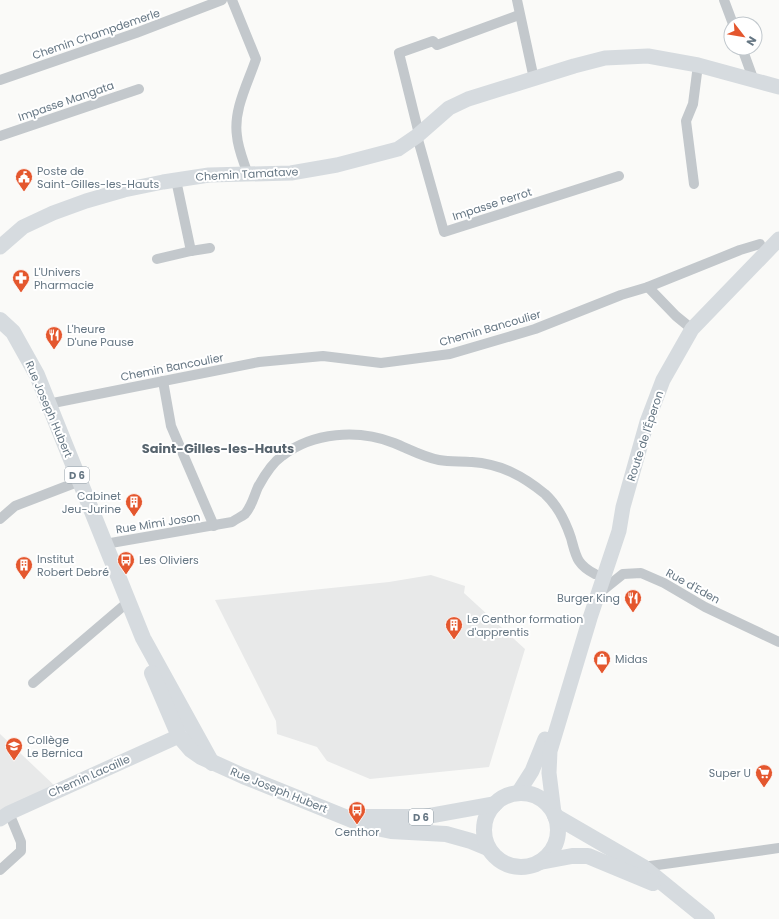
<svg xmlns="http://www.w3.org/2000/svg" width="779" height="919" font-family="Poppins,sans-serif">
<rect width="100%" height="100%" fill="#fafaf8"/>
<g fill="#e8e9e9">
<path d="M431,575L465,586L464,593L525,649L489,767L370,779L327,761L317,747L277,734L276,721L215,600L389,582Z"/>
<path d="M0,734L57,788L0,817Z"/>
</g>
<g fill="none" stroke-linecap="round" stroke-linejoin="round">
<g stroke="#c3c8cc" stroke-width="10">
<path d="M232,0L256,59C248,83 233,110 237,136C238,149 244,162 248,175"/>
<path d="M517,0L534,79"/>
<path d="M724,0L733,24"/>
<path d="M742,48L754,81"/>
<path d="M0,80L136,33L222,0"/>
<path d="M419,134L399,53L433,41L437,45L519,15"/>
<path d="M0,136L139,89"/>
<path d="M417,136L444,232L619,176"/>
<path d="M694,184L686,121L693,104L698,65"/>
<path d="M191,251L210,248"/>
<path d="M157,259L191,251L176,180"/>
<path d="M648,287L676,316L692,329"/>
<path d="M163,381L171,426L214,526"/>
<path d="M48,404L259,362L323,356L381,363L450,354L535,329L621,295L648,287L740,250L760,244"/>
<path d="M0,519L15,506L80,481"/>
<path d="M105,544L232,522C236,519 241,517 245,514C252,506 254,496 258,487C264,476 272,463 282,456C313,432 358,429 394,443C409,449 423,457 439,460C450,462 461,461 472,462C501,464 523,476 545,494C557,505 566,523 571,538C573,545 575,555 579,561C583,567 589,571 595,574"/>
<path d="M598,594L623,574L641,573L664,583L705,607L779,642"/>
<path d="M33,683L128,602"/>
<path d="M643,867L779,848"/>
<path d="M0,870L21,851V842L9,813"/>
</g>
<g stroke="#d6dbdf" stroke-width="15">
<path d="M0,247L23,227L53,213L86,201L124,190L163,182L209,175L291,173L337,165L398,149L417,136L449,108L468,99L574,66L605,58L648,56L698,65L779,87"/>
<path d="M518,793L532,771L545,739"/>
<path d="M554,813L549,773L550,751L590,618L619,531L623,507L647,422L663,380L692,329L779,239"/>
<path d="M0,819L9,813L179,736"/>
</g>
<g stroke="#d6dbdf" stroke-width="16">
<path d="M0,320L13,332L37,375L143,638L212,763"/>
<path d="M152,673L179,736L191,750L201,757L243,776L367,826L391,831L446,834L471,841L488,848"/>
<circle cx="521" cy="830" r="37"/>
<path d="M555,816L643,867L707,919"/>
<path d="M356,817H423L495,804"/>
<path d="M540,862L572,856H588L653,883"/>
</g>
</g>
<defs>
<g id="civic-pin" transform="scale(0.9)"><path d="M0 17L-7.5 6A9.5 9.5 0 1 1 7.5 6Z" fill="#e4572e" stroke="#fff"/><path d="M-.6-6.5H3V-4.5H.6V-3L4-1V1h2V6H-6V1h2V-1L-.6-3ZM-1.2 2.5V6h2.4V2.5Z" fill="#fff"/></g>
<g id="pharmacy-pin" transform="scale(0.9)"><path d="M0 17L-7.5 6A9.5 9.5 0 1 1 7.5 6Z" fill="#e4572e" stroke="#fff"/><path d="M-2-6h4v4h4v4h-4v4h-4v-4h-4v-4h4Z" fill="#fff"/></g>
<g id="restaurant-pin" transform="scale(0.9)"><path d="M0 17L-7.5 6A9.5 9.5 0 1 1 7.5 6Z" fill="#e4572e" stroke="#fff"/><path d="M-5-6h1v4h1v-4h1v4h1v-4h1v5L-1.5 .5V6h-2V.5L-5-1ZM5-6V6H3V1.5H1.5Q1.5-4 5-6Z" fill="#fff"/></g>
<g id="building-pin" transform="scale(0.9)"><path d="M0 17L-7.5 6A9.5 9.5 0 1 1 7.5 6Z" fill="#e4572e" stroke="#fff"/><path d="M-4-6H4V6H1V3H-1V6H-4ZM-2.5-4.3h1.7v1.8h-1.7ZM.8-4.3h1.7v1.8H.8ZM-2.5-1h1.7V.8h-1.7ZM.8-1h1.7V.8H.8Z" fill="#fff"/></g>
<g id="bus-pin" transform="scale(0.9)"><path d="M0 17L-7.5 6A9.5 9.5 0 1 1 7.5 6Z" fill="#e4572e" stroke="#fff"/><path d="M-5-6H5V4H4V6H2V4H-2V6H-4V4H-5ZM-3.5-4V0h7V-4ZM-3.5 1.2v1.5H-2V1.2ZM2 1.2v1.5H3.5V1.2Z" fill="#fff"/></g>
<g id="shop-pin" transform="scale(0.9)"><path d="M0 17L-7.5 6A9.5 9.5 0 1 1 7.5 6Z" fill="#e4572e" stroke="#fff"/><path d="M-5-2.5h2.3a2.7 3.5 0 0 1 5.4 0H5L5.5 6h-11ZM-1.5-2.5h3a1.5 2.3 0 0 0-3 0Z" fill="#fff"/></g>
<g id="school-pin" transform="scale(0.9)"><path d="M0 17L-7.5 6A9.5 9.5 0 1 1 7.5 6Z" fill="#e4572e" stroke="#fff"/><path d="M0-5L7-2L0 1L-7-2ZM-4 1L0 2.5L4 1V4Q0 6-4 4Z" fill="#fff"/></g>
<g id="supermarket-pin" transform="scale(0.9)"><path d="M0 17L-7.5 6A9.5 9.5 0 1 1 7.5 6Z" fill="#e4572e" stroke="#fff"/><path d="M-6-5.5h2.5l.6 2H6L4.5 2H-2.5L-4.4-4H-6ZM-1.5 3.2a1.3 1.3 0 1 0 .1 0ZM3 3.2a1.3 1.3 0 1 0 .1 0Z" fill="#fff"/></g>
</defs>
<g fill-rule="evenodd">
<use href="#civic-pin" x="24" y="177"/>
<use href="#pharmacy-pin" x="21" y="278"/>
<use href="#restaurant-pin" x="54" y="335"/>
<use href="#building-pin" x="134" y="502"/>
<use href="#bus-pin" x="126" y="560"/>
<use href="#building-pin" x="24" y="565"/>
<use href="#restaurant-pin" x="633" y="598"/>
<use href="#building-pin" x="454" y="625"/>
<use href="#shop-pin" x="602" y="659"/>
<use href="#school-pin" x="14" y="746"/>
<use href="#supermarket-pin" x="764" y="773"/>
<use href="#bus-pin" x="357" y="810"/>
</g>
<g text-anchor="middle" stroke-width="4" stroke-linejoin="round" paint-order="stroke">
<g fill="#fff" stroke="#939fa8" stroke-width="1">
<rect x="65" y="467" width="24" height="16" rx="3"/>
<rect x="409" y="809" width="24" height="16" rx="3"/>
</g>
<g font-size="10" font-weight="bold" fill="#657683">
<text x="77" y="479">D 6</text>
<text x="421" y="821">D 6</text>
</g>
<g font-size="11" fill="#657683" stroke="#fff">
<text transform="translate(96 34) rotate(-19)" y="4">Chemin Champdemerle</text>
<text transform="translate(66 101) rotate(-19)" y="4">Impasse Mangata</text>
<text transform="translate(247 174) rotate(-3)" y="4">Chemin Tamatave</text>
<text transform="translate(492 204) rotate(-18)" y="4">Impasse Perrot</text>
<text transform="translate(490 328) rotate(-16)" y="4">Chemin Bancoulier</text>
<text transform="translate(172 367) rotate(-11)" y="4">Chemin Bancoulier</text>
<text transform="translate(49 409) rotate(67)" y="4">Rue Joseph Hubert</text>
<text transform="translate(645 436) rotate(-72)" y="4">Route de l'Éperon</text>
<text transform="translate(158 523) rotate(-9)" y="4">Rue Mimi Joson</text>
<text transform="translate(693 586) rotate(29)" y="4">Rue d'Eden</text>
<text transform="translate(89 776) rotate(-24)" y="4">Chemin Lacaille</text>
<text transform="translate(279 790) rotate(22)" y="4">Rue Joseph Hubert</text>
</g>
<g font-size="11" fill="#657683" stroke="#fff" text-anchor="start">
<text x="37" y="175">Poste de<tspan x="37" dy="13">Saint-Gilles-les-Hauts</tspan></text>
<text x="34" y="276">L'Univers<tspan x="34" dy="13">Pharmacie</tspan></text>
<text x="67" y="333">L'heure<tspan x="67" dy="13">D'une Pause</tspan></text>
<text x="121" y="500" text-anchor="end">Cabinet<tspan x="121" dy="13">Jeu-Jurine</tspan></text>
<text x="37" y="563">Institut<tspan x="37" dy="13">Robert Debré</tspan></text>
<text x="139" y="564">Les Oliviers</text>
<text x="620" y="602" text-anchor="end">Burger King</text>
<text x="467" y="623">Le Centhor formation<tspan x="467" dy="13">d'apprentis</tspan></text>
<text x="615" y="663">Midas</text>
<text x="27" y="744">Collège<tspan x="27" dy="13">Le Bernica</tspan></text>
<text x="751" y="777" text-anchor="end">Super U</text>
<text x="357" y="836" text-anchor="middle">Centhor</text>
</g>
<g font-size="13" font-weight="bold" fill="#57646e" stroke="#fff">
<text x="218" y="453">Saint-Gilles-les-Hauts</text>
</g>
</g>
<g transform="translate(743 36) rotate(121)"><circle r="19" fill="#ffffff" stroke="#c1c8cd"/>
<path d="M0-3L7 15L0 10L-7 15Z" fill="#e4572e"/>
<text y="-6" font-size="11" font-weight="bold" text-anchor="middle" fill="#657683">N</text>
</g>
</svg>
